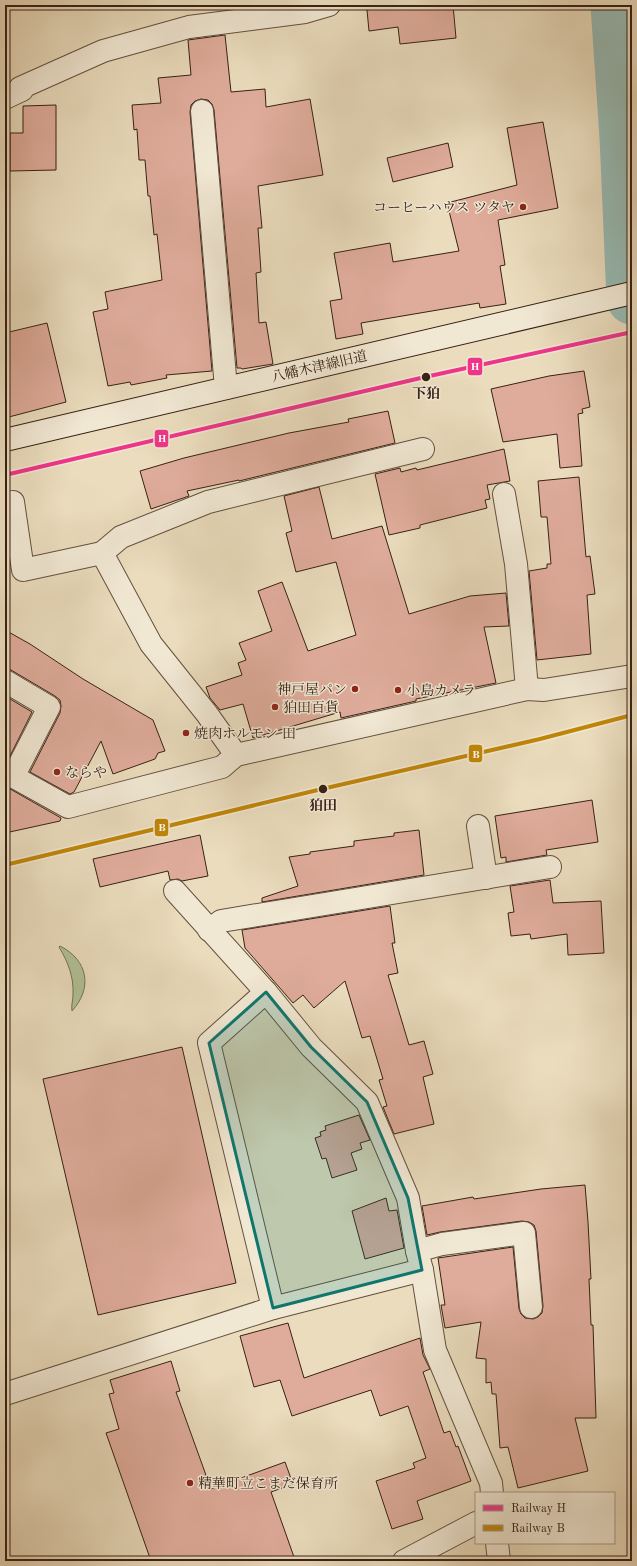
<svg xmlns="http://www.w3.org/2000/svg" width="637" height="1566" font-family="'Old Standard TT','Noto Serif JP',serif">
<rect width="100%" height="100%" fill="#eadcbd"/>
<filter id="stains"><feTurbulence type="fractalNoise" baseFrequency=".005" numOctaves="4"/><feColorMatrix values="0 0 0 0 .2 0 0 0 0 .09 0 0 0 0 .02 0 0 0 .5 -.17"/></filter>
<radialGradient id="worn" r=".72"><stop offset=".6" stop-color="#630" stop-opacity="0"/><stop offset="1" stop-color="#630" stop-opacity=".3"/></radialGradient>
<path fill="#b1c295" stroke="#747255" d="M60,946C88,960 93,988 72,1011C71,1006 73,1000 73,995C74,977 68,962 59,947Z"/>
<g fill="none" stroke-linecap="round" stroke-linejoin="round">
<path stroke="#98bbb4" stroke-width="51" d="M616,5L625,137L632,299"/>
</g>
<g fill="#dfac9b" stroke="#382115">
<path d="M395,5H453L456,38L400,44L398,27L369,31L367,10Z"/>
<path d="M225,35L231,92L265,89L266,107L310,99L323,175L258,186L262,228H258L261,272L256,273L259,323L266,322L273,364L242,369L241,368H237L214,110L212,104L208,100L201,99L195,101L191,105L190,112L212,371L166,375L167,378L131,385L130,382L108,386L93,312L108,309L105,292L162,280L157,234L154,235L150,196H148L145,160H139L137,129L134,130L132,105L161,103L158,78L191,75L188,40Z"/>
<path d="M56,105V170L10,171V133H23V106Z"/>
<path d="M543,122L558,208L498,220L505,265L500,266L506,304L480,308L479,303L361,323L363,334L336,339L330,301L342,299L334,253L390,243L393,262L459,251L447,203L517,185L507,128Z"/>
<path d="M448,143L453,167L393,182L387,158Z"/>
<path d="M47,323L66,402L5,418V333Z"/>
<path d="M584,371L590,407L582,409L583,413L578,414L582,466L560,468L557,434L503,442L491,389L549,376Z"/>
<path d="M388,411L395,443L239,481V480L187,491L189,496L151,509L140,471L184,458L289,433L349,422L348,419Z"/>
<path d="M504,449L510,481L487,485L490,499L485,500L487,508L420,525V528L389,535L375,474L400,468L401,472L416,468L417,470Z"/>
<path d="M579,477L586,557L590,556L595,594L587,595L591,654L537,660L529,571L547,568V564H551L547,517H541L538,481Z"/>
<path d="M319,487L332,539L382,526L409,614L470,596L506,593L509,626L484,627L496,683L416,699V701L341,718L340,712L253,738L243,704L220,710L210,698L206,687L242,675L238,663L246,660L239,643L272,631L258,591L282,582L308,651L356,635L336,562L296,572L286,533L292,531L284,496Z"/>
<path d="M5,630L30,644L83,679L153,720L165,751L158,753L155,759L113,774L101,741L74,792L70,794L30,772L60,713L61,706L60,700L55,696L11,670L5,669Z"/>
<path d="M5,696L32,712L8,760H5Z"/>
<path d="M5,786L61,818L60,821L5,833Z"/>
<path d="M592,800L598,842L546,850L547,855L506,862V857L501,858L495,816Z"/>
<path d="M419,830L424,875L262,902V898L298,886L289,857L310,854V852L354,846V841L394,836V833Z"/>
<path d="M200,835L208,876L182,881L178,879L170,880L168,871L100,887L93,859Z"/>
<path d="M550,880L553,903L601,901L604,953L568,955L567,934L531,939L530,934L511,936L508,913L514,912L510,886Z"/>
<path d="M390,906L395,943H392L398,973L388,975L409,1045L424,1041L433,1074L423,1077L434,1124L394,1134L383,1107L387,1106L379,1080L383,1079L370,1036L362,1038L345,981L314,1008L303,995L293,1003L245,948L242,930Z"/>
<path d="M182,1047L236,1283L98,1315L43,1079Z"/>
<path d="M359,1115L370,1140L360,1143L362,1149L351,1153L357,1170L332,1178L326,1158L322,1159L315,1138L321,1136L320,1132L326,1130L325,1126Z"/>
<path d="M585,1185L588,1222L591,1279H589L591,1325H593L596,1418H575L588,1471L518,1488L508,1447L500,1448L496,1394H492L491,1382L486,1383V1359L476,1358L481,1322L445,1328L441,1305H445L438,1258L513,1247L519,1309L521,1314L525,1318L533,1319L538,1317L542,1313L543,1306L536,1231L534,1225L529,1222L522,1221L440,1232L427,1235L422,1206L473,1197L474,1199L541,1189Z"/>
<path d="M386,1198L389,1211L397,1210L404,1248L365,1259L352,1211Z"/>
<path d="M288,1323L304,1378L420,1338L423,1355L430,1369L423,1372L444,1433L450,1431L456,1447L458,1446L471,1481L417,1501L423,1519L392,1529L376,1481L415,1468L413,1463L426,1458L408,1406L380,1416L371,1390L292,1416L280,1380L254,1387L240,1336Z"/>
<path d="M171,1361L180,1391L176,1392L211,1489L285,1462L293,1484L271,1492L294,1557L282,1561H151L106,1433L119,1429L109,1394L114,1393L110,1380Z"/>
</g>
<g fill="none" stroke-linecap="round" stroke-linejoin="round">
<g stroke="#64503f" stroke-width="24">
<g id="street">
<path d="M5,98L22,90L20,88L103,51L189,27L305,12L329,5"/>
<path d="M202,111L226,388"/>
<path d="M504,494L516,564L527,689"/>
<path d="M13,502L23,570L102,553L151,644L207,714L236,755"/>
<path d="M102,553L121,537L208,502L423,449"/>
<path d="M5,681L49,707L13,777"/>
<path d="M5,772L68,807L222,767L236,755L527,689L544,690L632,676"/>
<path d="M478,826L486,878"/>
<path d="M175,891L266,992L311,1047L367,1102L408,1198L417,1251L422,1270L435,1350L491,1483L492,1493"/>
<path d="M209,930L221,921L550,867"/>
<path d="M266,992L209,1043L273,1308"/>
<path d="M417,1251L442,1244L524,1233L531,1307"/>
<path d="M5,1394L273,1308L422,1270"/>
<path d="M497,1543L499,1561"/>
<path d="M404,1561L476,1523"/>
</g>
</g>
<g stroke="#382115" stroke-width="24">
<path id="secondary" d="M5,440L632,293"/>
</g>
<use href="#street" stroke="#f1e8d4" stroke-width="22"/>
<use href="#secondary" stroke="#f1e8d4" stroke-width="22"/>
<g stroke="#f1e8d4" stroke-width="7">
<path id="rail-1" d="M5,475L425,377L632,332"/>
</g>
<g stroke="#f1e8d4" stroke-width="7">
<path id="rail-2" d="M5,865L322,789L540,739L632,715"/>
</g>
<use href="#rail-1" stroke="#ee3689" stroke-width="4"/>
<use href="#rail-2" stroke="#c08608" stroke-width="4"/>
</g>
<path fill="#0f766e" fill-opacity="0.2" stroke="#0f766e" stroke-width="3" stroke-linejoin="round" d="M266,992L311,1047L367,1102L408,1198L422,1270L273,1308L209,1043Z"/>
<g fill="#8f2418" stroke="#f1e8d4" stroke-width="1.5">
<circle cx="523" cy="207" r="4"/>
<circle cx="355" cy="689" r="4"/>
<circle cx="398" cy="690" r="4"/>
<circle cx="275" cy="707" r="4"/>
<circle cx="186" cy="733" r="4"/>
<circle cx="57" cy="772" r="4"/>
<circle cx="190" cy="1483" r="4"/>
</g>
<g fill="#382115" stroke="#f1e8d4" stroke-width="1.5">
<circle cx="426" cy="377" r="5"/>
<circle cx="323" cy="789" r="5"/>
</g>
<g text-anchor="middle" stroke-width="3" stroke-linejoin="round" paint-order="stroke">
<g font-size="14" fill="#382115" stroke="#f1e8d4" text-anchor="start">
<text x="515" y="212" text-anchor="end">コーヒーハウス ツタヤ</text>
<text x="347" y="694" text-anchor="end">神戸屋パン</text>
<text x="406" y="695">小島カメラ</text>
<text x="283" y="712">狛田百貨</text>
<text x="194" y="738">焼肉ホルモン 田</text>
<text x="65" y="777">ならや</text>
<text x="198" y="1488">精華町立こまだ保育所</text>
</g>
<g font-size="14" fill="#382115" stroke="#f1e8d4">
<text transform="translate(319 366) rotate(-13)" y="5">八幡木津線旧道</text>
</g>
<g font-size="14" font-weight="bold" fill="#382115" stroke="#f1e8d4">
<text x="426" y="398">下狛</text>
<text x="323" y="810">狛田</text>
</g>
</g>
<g stroke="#f1e8d4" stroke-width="1.5">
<rect x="467" y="357" width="16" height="19" rx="4" fill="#ee3689"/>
<rect x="154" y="429" width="15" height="19" rx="4" fill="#ee3689"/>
<rect x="468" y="744" width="15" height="19" rx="4" fill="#c08608"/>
<rect x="154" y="818" width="15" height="19" rx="4" fill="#c08608"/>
</g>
<g font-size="11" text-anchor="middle" font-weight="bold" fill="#fff">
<text x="475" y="370">H</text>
<text x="162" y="442">H</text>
<text x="476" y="758">B</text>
<text x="162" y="831">B</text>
</g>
<rect width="637" height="1566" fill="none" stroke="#eadcbd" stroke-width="20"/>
<rect x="6" y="6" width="625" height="1554" fill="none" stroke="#382115" stroke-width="2"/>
<rect x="10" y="10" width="617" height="1546" fill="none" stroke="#382115"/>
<rect x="475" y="1492" width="140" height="52" fill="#f1e8d4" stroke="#a79888"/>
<rect x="483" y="1505" width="20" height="6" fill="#ee3689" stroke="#a79888"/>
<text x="511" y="1512" font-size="12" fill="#382115">Railway H</text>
<rect x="483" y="1525" width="20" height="6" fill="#c08608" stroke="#a79888"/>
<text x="511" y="1532" font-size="12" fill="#382115">Railway B</text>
<rect width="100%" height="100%" filter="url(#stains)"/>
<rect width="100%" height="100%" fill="url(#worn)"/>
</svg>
